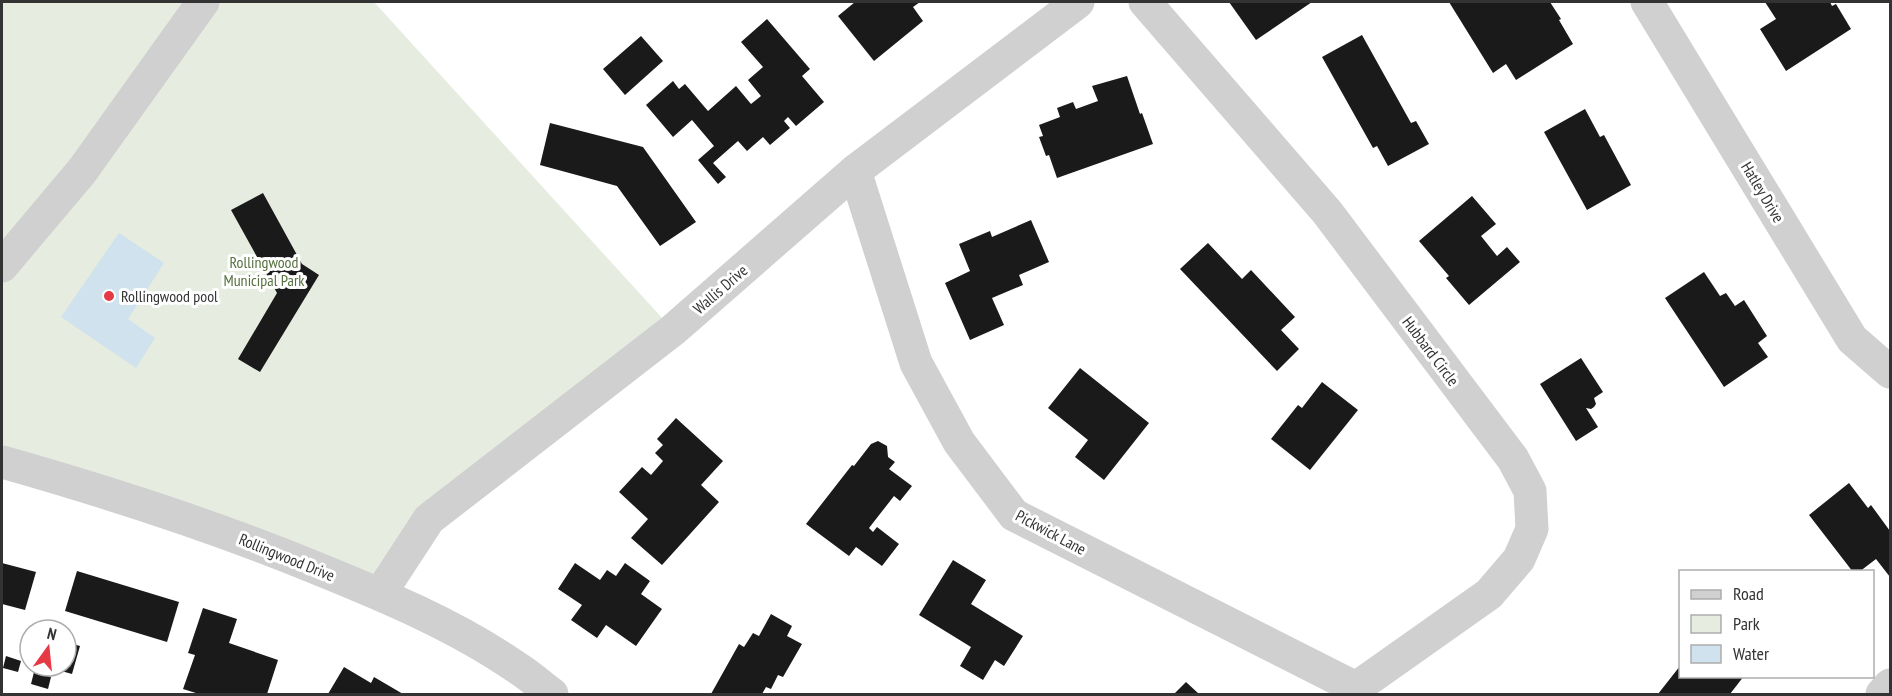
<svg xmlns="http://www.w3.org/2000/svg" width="1892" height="696" font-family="'PT Sans Narrow',sans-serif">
<rect width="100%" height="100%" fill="#fff"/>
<path fill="#e6ecdf" d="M2,2H374L673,330L429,519L380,594L2,464Z"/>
<path fill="#cfe2ee" d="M119,233L164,263L128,319L155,338L136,368L61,317Z"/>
<g fill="#1a1a1a">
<path d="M855,2H920L913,7L923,21L874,61L838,16Z"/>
<path d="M1229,2H1312L1256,40Z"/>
<path d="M1449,2H1550L1561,19L1559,20L1573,44L1516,80L1506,64L1493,73Z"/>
<path d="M1765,2H1830L1832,6L1836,4L1851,29L1786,71L1760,29L1776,19Z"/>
<path d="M767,19L810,69L802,76L824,102L796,126L788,117L784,121L790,128L770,145L763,137L747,151L738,141L713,163L726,177L718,184L698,160L714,146L692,120L673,137L646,105L673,81L679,89L685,84L708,111L736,86L751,104L761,96L748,80L763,67L741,42Z"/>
<path d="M1362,35L1411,123L1416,121L1429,144L1388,166L1377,146L1373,148L1322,57Z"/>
<path d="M641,36L663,61L625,95L603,69Z"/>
<path d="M1127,76L1140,114L1142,113L1153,144L1057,178L1049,155L1046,156L1039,137L1043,136L1039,125L1060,117L1057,108L1073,102L1076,109L1098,101L1092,86Z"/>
<path d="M1585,109L1600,137L1604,135L1631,185L1587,210L1544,132Z"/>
<path d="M550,123L643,147L696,222L660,246L617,186L540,165Z"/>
<path d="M263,193L302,264L319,275L260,372L238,359L277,293L231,210Z"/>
<path d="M1472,196L1496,224L1481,236L1497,256L1507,247L1520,262L1469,305L1446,278L1449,276L1419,241Z"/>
<path d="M1031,220L1049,262L1019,275L1023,285L992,298L1004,325L970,340L945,283L970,271L959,244L990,231L992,237Z"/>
<path d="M1208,243L1242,279L1251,270L1295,317L1281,330L1299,349L1277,371L1180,269Z"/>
<path d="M1704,272L1720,296L1726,293L1735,306L1744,300L1767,336L1758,343L1768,357L1724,387L1665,298Z"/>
<path d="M1581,358L1603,392L1594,398L1596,404L1594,407L1591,409L1586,408L1598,427L1576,441L1540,384Z"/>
<path d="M1080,368L1149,423L1104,480L1075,457L1088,440L1048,408Z"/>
<path d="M1322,382L1358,410L1310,470L1271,439L1298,405L1302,408Z"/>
<path d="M676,418L723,461L701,485L719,502L662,565L631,538L648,519L619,492L642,467L651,475L663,461L655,453L663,445L657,439Z"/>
<path d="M878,441L887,446L888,457L895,462L889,469L912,486L900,501L894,496L869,528L873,532L877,527L899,544L882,566L856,547L849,556L806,524L852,465L854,466L871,444Z"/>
<path d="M1849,483L1868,508L1871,505L1890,531V577L1876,559L1859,572H1853L1809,515Z"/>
<path d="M953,560L986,580L971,604L1023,636L1004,666L995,660L983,680L960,666L971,647L919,615Z"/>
<path d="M2,563L36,572L25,610L2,604Z"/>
<path d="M575,563L600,580L607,570L616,576L625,563L650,581L641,594L662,609L636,646L606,625L597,638L571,620L582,605L558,589Z"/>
<path d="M77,571L179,602L167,642L65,611Z"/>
<path d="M203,608L237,619L229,643L278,660L267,694H199L183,689L195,655L188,653Z"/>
<path d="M771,614L792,626L787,636L802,644L783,677L778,675L771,689L766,687L762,694H711L739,644L744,647L753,633L759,636Z"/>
<path d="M66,642L80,646L72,674L47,667L66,666Z"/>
<path d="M6,656L21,661L18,672L3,668Z"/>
<path d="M1680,666V676H1744L1730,694H1658Z"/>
<path d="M344,667L371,683L374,677L403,694H328Z"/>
<path d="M34,672L51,677L48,689L31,684Z"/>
<path d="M1186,682L1199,694H1174Z"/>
</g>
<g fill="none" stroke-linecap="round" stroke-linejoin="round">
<g stroke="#d0d0d0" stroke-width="33">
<path d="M1145,2L1327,212L1513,459L1530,491L1532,529L1519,559L1489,594L1356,688"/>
<path d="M1647,2L1852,339L1890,372"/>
<path d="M855,171L916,363L959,442L1014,515L1356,688L1361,694"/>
<path d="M2,266L82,171L203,2"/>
<path d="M2,462C108,492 214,526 316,568C385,596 455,625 516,667C529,675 540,685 552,694"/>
<path d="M380,594L429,519L673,330L855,171L1078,2"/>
<path d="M1882,694L1890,685"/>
</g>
</g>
<circle fill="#e63946" stroke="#fff" stroke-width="2" cx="109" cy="296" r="6"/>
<g text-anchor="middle" stroke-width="6" stroke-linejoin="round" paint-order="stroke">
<g font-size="16" fill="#333" stroke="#fff">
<text transform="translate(1763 192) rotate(59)" y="6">Hatley Drive</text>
<text transform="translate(720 289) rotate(-41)" y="6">Wallis Drive</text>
<text transform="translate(1431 351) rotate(53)" y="6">Hubbard Circle</text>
<text transform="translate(1051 532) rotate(28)" y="6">Pickwick Lane</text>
<text transform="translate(287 557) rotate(22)" y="6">Rollingwood Drive</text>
</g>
<g font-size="16" fill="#56703f" stroke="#fff">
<text x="264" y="268">Rollingwood<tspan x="264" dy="18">Municipal Park</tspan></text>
</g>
<g font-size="16" fill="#333" stroke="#fff" text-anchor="start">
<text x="121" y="302">Rollingwood pool</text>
</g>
</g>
<rect width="1892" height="696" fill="none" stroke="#333333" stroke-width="6"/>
<rect x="1679" y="570" width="195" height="108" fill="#ffffff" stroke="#adadad" stroke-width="1.5"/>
<rect x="1691" y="590" width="30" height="9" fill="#d0d0d0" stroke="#adadad" stroke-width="1.5"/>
<text x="1733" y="600" font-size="18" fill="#333333">Road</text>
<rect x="1691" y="615" width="30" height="18" fill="#e6ecdf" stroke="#adadad" stroke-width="1.5"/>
<text x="1733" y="630" font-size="18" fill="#333333">Park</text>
<rect x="1691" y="645" width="30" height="18" fill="#cfe2ee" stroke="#adadad" stroke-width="1.5"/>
<text x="1733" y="660" font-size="18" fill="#333333">Water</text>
<g transform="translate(48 648) rotate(15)"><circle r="28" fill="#ffffff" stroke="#adadad" stroke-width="1.5"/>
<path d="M0-4.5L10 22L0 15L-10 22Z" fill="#e63946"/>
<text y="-9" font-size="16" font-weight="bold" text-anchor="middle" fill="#333333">N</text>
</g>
</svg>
